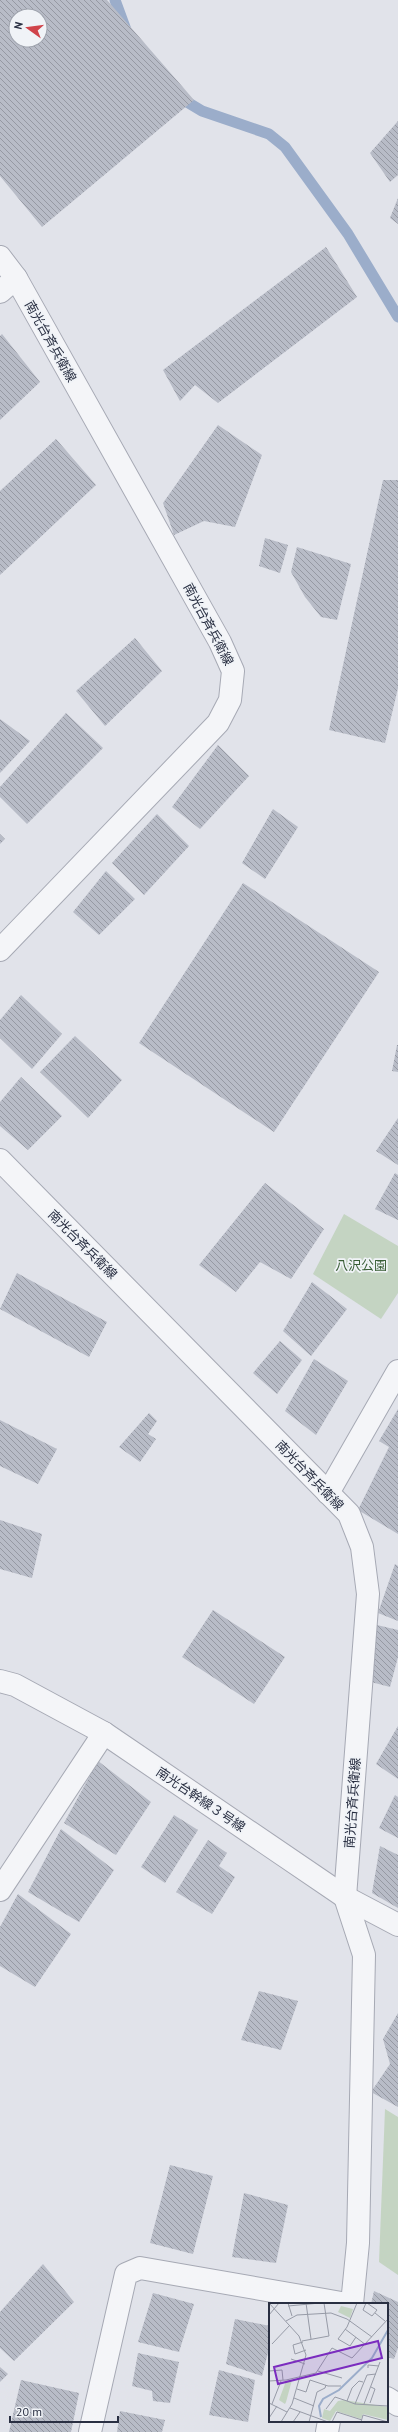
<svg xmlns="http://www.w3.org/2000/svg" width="398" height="2432" font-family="'PT Sans','Noto Sans JP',sans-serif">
<defs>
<pattern id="building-back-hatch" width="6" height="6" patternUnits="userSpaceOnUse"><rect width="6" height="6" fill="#b8bcc7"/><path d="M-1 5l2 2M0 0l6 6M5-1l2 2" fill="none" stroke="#9699a3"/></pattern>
</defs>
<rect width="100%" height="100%" fill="#e1e3ea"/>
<g fill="#c4d4c2">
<path d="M344,1214L398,1246V1293L381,1319L313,1274Z"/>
<path d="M385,2109L398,2117V2275L379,2262Z"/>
</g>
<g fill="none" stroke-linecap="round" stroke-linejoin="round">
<g stroke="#9badca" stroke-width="11">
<path d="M115,0L126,30"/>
<path d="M177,96L202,111L269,134L285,147L348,234L398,317"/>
</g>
</g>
<g fill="url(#building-back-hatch)" fill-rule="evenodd">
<path d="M0,0H107L194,100L42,227L0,176ZM16,16H40V40H16Z"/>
<path d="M398,121V175L390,182L370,153Z"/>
<path d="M398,198V224L390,218Z"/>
<path d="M326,247L357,297L218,403L195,385L180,401L163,370Z"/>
<path d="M2,334L40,382L0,420V336Z"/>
<path d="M218,425L262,455L235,527L204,521L174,535L163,503Z"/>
<path d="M56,439L96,485L0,575V491Z"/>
<path d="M383,480H398V688L385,743L329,730Z"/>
<path d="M265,538L288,545L280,573L259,566Z"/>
<path d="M297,547L351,564L337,620L321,617L305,597L291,572Z"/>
<path d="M135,638L162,671L105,726L76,691Z"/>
<path d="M66,713L103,748L27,824L0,797V787Z"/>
<path d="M0,719L30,741L0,773Z"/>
<path d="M218,745L249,776L200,829L172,807Z"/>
<path d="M273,809L298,827L265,879L242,863Z"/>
<path d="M157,814L189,846L144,895L112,863Z"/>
<path d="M0,834L5,839L0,844Z"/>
<path d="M106,871L135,899L99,935L73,912Z"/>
<path d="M243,883L379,972L274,1132L139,1043Z"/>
<path d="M21,995L62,1034L32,1069L0,1038V1020Z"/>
<path d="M75,1036L122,1080L88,1118L40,1072Z"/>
<path d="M397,1045H398V1072L392,1071Z"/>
<path d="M21,1077L62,1116L28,1150L0,1126V1102Z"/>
<path d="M398,1118V1165L376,1151Z"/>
<path d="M395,1173L398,1175V1220L375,1209Z"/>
<path d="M265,1183L324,1229L291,1279L260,1262L236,1292L199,1265Z"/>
<path d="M17,1273L107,1322L89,1357L0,1309Z"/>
<path d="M312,1282L347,1309L311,1356L283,1331Z"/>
<path d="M280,1341L302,1360L277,1394L253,1373Z"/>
<path d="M314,1359L348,1381L316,1435L285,1411Z"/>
<path d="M398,1409V1534L358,1510L389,1447L379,1441Z"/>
<path d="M149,1413L157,1421L148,1434L156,1439L140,1462L119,1447Z"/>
<path d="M0,1420L57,1449L38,1484L0,1466Z"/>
<path d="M0,1520L42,1534L32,1578L0,1569Z"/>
<path d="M395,1564L398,1566V1621L378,1613Z"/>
<path d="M213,1610L285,1657L254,1704L182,1657Z"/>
<path d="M377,1625L398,1630V1657L390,1687L371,1682Z"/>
<path d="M398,1726V1779L376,1764Z"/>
<path d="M98,1761L151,1802L116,1855L64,1823Z"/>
<path d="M395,1795L398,1797V1838L379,1828Z"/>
<path d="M174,1815L198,1830L165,1883L141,1867Z"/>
<path d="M61,1829L114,1870L79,1922L28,1892Z"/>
<path d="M208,1840L227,1853L219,1866L235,1877L212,1914L176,1892Z"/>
<path d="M380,1846L398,1855V1908L372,1893Z"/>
<path d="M18,1894L71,1934L35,1987L0,1966V1927Z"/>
<path d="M259,1991L298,2001L281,2050L241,2040Z"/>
<path d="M398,2013V2107L371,2092L390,2064L383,2039Z"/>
<path d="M170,2165L213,2176L193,2254L150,2243Z"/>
<path d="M244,2193L288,2205L276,2263L232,2257Z"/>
<path d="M43,2264L74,2302L14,2361L0,2348V2312Z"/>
<path d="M374,2291L398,2302V2348L394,2359L387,2357V2304H371Z"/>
<path d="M153,2293L194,2304L179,2352L138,2342Z"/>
<path d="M235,2319L270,2326V2345L262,2376L226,2364Z"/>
<path d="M138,2353L179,2362L170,2403L153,2401L152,2391L132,2386Z"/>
<path d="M0,2367L8,2374L0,2382Z"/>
<path d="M219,2370L255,2380L248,2422L209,2415Z"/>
<path d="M21,2380L79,2393L71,2432H9Z"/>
<path d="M120,2411L165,2420L162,2432H117Z"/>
</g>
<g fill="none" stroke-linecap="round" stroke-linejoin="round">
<g stroke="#a6a9b4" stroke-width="24">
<g id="minor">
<path d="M0,257L16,278L220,642L233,671L230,700L218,723L0,950"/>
<path d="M0,292L16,278"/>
<path d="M0,1160L349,1514L362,1547L368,1594L345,1897L364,1955L358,2243L352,2304"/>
<path d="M328,1493L398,1371"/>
<path d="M0,1681L15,1685L104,1733L345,1897L398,1925"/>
<path d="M0,1890L104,1733"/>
<path d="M387,2398L398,2405"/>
<path d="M90,2432L126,2274L140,2268L347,2304"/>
<path d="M327,2432L329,2421"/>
</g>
</g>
<use href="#minor" stroke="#f4f5f8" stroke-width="22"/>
</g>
<g text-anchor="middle" stroke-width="3.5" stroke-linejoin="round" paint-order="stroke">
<g font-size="13" fill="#292f42" stroke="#f0f3f7">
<text transform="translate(51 341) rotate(61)" y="5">南光台斉兵衛線</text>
<text transform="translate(209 624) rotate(62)" y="5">南光台斉兵衛線</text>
<text transform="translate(83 1244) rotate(45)" y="5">南光台斉兵衛線</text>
<text transform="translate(310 1475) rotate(46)" y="5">南光台斉兵衛線</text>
<text transform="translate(201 1799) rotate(34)" y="5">南光台幹線３号線</text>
<text transform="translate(352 1803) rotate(-86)" y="5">南光台斉兵衛線</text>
</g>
<g font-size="13" fill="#395e36" stroke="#f0f3f7">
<text x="361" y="1270">八沢公園</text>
</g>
</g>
<g transform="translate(269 2303)">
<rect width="119" height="119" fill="#e1e3ea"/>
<path d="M75,97L119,104V117L94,111L92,116L67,108L61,118L53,115L55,106L61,108L69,98Z" fill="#c4d4c2"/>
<path d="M72,3L84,6L81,15L69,9ZM23,77L17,99L16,101L10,97L17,78Z" fill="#c4d4c2"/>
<path fill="none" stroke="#9badca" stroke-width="2" d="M52,114L50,103L54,96L70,87L103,55L119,27"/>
<path fill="none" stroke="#979ba7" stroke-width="1" d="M0,0L30,33L37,52L23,101L12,119M19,0L23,13M37,0L42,36M97,0L94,7L103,13L108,7L98,0M19,3L51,0M106,10L116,18M0,12L10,0M17,18L28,12L62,10L78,16L103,34M76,26L97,42M87,34L81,43L69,36L78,24L88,0M33,38L60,33L55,0M34,39L24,42L26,51L37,47M3,41L21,22M22,56L36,61M99,65V62L110,63M0,68L13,67L14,77M49,68L73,75M0,78L17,77L47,70L63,45L83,55L119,16M28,86L37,89L41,77L59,83H72M25,95L45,103M78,98L86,101L119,103M0,100L18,109M101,100L106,86L102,84M3,101L12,78M86,101L98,72L107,71M95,101L111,59M21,105L59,119M57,106L66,94L78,98L83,85L90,78L94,79M0,115L8,103M24,119L31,109M40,119L48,89L56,85L57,82M63,119L68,109L93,117M92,119L94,112L119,119"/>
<path fill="#7b2cbf" fill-opacity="0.15" stroke="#7b2cbf" stroke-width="2" d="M109,38L113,55L9,81L5,64Z"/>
<rect width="119" height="119" fill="none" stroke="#292f42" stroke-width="2"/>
</g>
<g transform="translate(28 28) rotate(284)"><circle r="19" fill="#f0f3f7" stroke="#a0a5af"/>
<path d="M0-3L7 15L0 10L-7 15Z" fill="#d0444b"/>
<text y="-6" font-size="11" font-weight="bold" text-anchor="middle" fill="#292f42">N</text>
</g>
<path d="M10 2416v6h108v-6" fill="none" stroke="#292f42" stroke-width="2"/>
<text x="16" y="2416" font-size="12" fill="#292f42" stroke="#f0f3f7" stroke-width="3" paint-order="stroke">20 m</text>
</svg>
